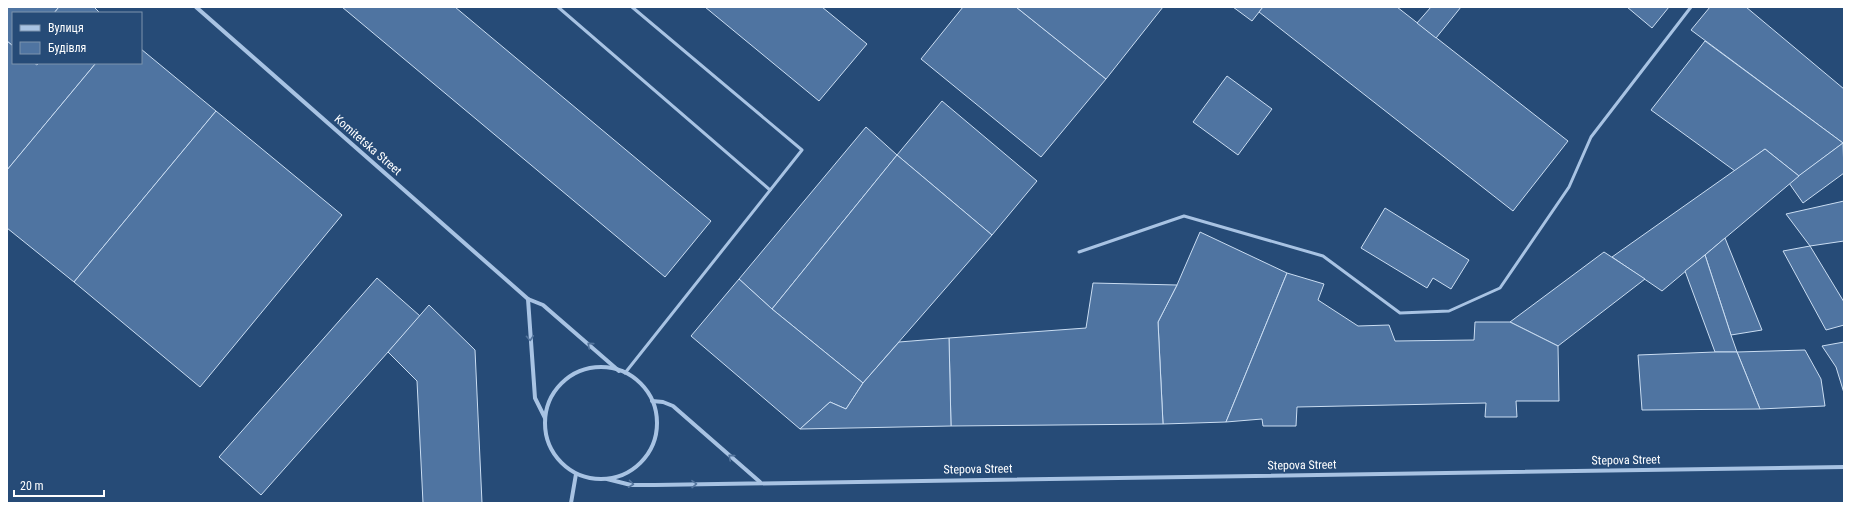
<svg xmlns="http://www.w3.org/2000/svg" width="1851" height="510" font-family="'Roboto Condensed',sans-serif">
<rect width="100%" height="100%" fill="#264b77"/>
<g fill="#4f74a1" stroke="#caddf2">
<path d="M7,7H59L54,13H13V46L7,41Z"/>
<path d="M59,7H94L100,13H54Z"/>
<path d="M342,7H455L711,221L665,277Z"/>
<path d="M705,7H822L867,44L819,101Z"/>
<path d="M963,7H1016L1106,79L1041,157L921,59Z"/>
<path d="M1016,7H1163L1106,79Z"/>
<path d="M1233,7H1263L1252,21Z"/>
<path d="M1263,7H1397L1568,141L1513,211L1259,12Z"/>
<path d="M1431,7H1461L1436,38L1417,23Z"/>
<path d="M1627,7H1669L1652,28Z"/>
<path d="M1710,7H1746L1844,89V142L1843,143L1691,30Z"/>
<path d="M7,41L13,46V63H34L37,65L39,63H96L7,170Z"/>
<path d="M1705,41L1843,143L1799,176L1765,149L1735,171L1651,110Z"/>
<path d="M141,49L216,111L74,282L7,228V170L96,63H141Z"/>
<path d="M1227,76L1272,109L1238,155L1193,122Z"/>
<path d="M942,101L1037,181L992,235L897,155Z"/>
<path d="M216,111L342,215L200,387L74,282Z"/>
<path d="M866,127L897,155L772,309L739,279Z"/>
<path d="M1843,143L1844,173L1803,203L1789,183Z"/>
<path d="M1765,149L1799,176L1662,291L1612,257Z"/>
<path d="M897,155L992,235L863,383L772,309Z"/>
<path d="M1844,201V241L1810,246L1786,214Z"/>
<path d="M1385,208L1469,260L1451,289L1433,278L1427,288L1361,248Z"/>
<path d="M1200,232L1287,273L1226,422L1163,424L1158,322L1177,285Z"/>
<path d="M1725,238L1762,330L1731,335L1705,255Z"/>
<path d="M1810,246L1844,302V325L1826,330L1783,251Z"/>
<path d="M1604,252L1645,279L1558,346L1510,322Z"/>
<path d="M1705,255L1731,335L1737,352H1715L1685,271Z"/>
<path d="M1287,273L1324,284L1318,300L1358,326L1389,325L1395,341L1474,340L1475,322H1510L1558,346L1559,401H1516L1517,417H1485L1486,403L1297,407L1296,426H1263L1262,419L1226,422Z"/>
<path d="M377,278L420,316L261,495L219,457Z"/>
<path d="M739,279L772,309L863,383L846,409L830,402L800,429L691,336Z"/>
<path d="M1093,283L1177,285L1158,322L1163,424L951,426L949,338L1086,328Z"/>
<path d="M429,305L475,350L482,503H423L417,381L388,352Z"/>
<path d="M949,338L951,426L800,429L830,402L846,409L863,383L899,342Z"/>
<path d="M1844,342V393L1836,367L1822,346Z"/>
<path d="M1805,350L1821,379L1825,406L1760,409L1737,352Z"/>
<path d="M1715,352H1737L1760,409L1642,410L1638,355Z"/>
</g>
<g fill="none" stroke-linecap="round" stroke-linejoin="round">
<g stroke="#a8c3e3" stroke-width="3">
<path d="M558,7L770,190"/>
<path d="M1079,252L1184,216L1323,256L1400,313L1449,311L1500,288L1569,187L1591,137L1691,7"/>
<path d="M625,373L802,150L632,7"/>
</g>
<g stroke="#a8c3e3" stroke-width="4">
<path d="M196,7L528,299L543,305L619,371"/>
<path d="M528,299L535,398L545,418"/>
<circle cx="601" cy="423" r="56"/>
<path d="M652,401L663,402L673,406L760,482"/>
<path d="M607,479L631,485H655L1844,467"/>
<path d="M571,503L576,474"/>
</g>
</g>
<defs><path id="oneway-chevron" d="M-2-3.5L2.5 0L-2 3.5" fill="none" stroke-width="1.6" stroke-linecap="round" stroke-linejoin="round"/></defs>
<g stroke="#54759d">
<use href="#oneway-chevron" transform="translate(530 338) rotate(86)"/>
<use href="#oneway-chevron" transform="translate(590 345) rotate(-139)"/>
<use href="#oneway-chevron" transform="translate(731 457) rotate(-139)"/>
<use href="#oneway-chevron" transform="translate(631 484) rotate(7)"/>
<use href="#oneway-chevron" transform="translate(694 484) rotate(-1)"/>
</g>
<g text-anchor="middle" stroke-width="3" stroke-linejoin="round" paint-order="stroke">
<g font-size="12" fill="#fff" stroke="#264b77">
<text transform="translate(368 145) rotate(41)" y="4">Komitetska Street</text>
<text transform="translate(1626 460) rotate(-1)" y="4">Stepova Street</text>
<text transform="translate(1302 465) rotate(-1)" y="4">Stepova Street</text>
<text transform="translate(978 469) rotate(-1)" y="4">Stepova Street</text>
</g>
</g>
<rect width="1851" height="510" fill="none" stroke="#ffffff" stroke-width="16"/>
<rect x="12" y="12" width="130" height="52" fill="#264b77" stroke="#7d93ad"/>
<rect x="20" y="25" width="20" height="6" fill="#a8c3e3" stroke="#7d93ad"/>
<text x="48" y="32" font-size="12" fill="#ffffff">Вулиця</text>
<rect x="20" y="42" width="20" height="12" fill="#4f74a1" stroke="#7d93ad"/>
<text x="48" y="52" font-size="12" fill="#ffffff">Будівля</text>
<path d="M14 490v6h90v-6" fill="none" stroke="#ffffff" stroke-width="2"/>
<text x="20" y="490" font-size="12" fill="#ffffff" stroke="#264b77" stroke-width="3" paint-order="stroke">20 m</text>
</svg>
